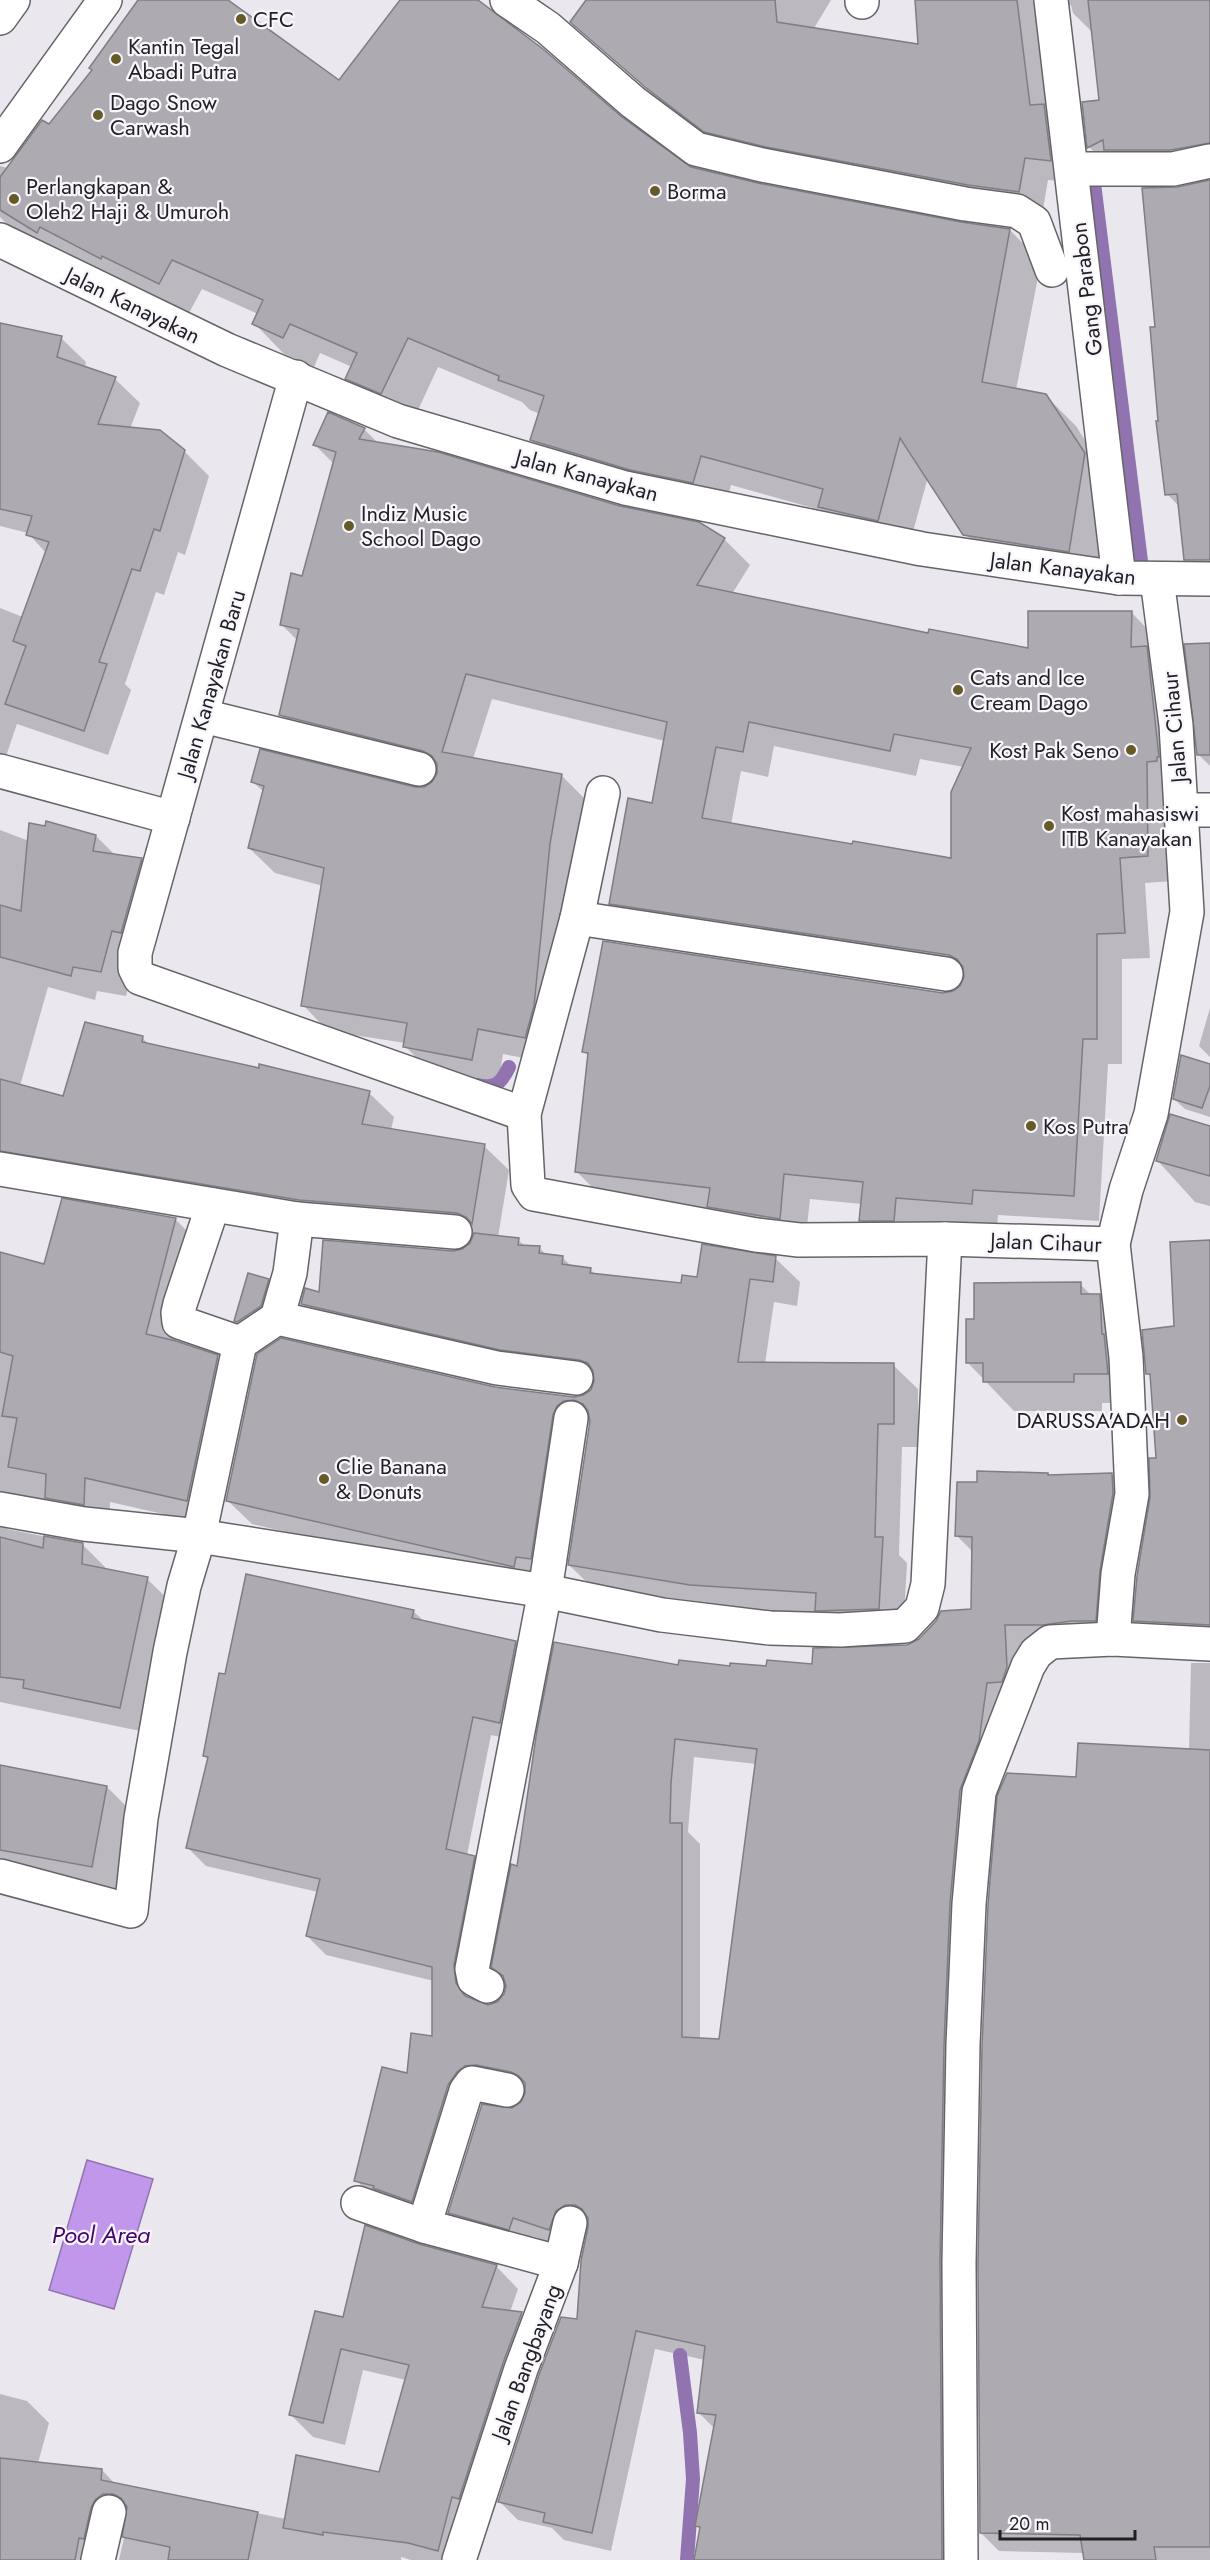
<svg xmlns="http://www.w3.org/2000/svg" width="1210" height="2560" font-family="Jost,sans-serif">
<rect width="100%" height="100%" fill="#ebe7ef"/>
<path fill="#c197ec" stroke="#9173af" stroke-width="1.5" d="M87,2160L153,2179L114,2309L49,2290Z"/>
<g fill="#0003" fill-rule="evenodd">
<path d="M142,0H226L339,82L402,0H475L621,118L691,168L758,185L1011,231L1041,262L1016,390L1045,395L1076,426L1115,488L1099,581L995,564L965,534L928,477L908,550L850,537L824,511L731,485L724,512L562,470L531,440L540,414L530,410L522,402L438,367L412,423L377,409L347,378L352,367L320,353L314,367L284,354L254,323L258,314L202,289L189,313L133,285L131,288L68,262L7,224L0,217V166L8,168L49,126L94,71Z"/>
<path d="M587,0H831L813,30L920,46L916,0H1210V170H1112L1089,147L1100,102L1093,33L1073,13L1071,5L1063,8L1074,183L1048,180L1042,215L729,154L670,110L572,22Z"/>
<path d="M1210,182V538L1167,494L1160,422L1156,328L1177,189Z"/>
<path d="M0,324L61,338L86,362L85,368L115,379L140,403L130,429L184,451L209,476L185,555L178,552L164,595L156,592L125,684L131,690L108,755L17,724L2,768L0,767V608L23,617L46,553L28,533L0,526Z"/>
<path d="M364,429L379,444L724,539L750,565L732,594L929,635L1030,650L1131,612L1156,638L1173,881L1145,883L1150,958L1122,959V1064H1108L1099,1221L998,1215L997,1229L886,1246L861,1220L862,1204L810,1199L805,1244L734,1232L712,1210L602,1197L576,1171L589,1056L584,1052L953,993L961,987L965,979L636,929L611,903L653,805L665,741L492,699L473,759L561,775L587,801L550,1063L503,1054L498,1085L430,1072L405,1046V1043L328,1031L303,1005L323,886L275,873L249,848L264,792L253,782L424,789L433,783L439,773L307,741L281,715L298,641L281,624L303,578L334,464L314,444ZM774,746L916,776L920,759L964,767L952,860L731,825L741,771L768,777Z"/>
<path d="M1210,645V766L1198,754Z"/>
<path d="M0,830L29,841L96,836L115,855L141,859L166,884L137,955L126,996L97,991L95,1000L48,987L20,1086L64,1098L142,1037L150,1046L369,1093L394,1117L391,1130L484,1146L509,1170L498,1237L518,1240L525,1246L539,1247L547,1256L562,1257L572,1267L590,1269L596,1275L682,1285L698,1278L775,1258L800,1282L797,1306L774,1302L765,1364L893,1365L918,1389V1447H902L899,1555L907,1563L903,1633L716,1609L594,1589L569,1565L591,1423L581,1430L538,1590L252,1524L227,1500L494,1388L574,1398L584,1396L592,1390L596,1382L526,1373L326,1328L302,1304L321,1294L463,1251L471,1244L474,1237L325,1225L0,1175Z"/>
<path d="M1210,1008V1057L1199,1046Z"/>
<path d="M1210,1065V1117L1185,1109L1174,1099Z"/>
<path d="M1210,1127V1206L1195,1202L1157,1160Z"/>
<path d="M175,1219L200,1244L175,1342L217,1357L242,1382L212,1525L110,1502L109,1529L10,1522L7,1529L82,1544L107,1569L147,1579L172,1603L145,1732L0,1702V1253L45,1266Z"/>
<path d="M1210,1242V1642L1153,1639L1135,1621L1157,1460L1152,1378L1147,1373L1175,1328Z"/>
<path d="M268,1280L279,1291L247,1331L236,1321Z"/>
<path d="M1080,1284L1092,1296H1099L1129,1325L1137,1403H1102V1411H1014L968,1363L975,1320Z"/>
<path d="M1048,1474L1050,1477L1112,1475L1131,1494L1114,1639L1024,1644L979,1810L960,2560H696L701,2530L697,2526L715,2429L698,2412L705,2360L655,2349L611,2551L564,2540L552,2528L518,2520L499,2501L578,2321L590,2223L583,2224L568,2248L532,2236L528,2248L468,2231L449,2213L514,2109L523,2103L526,2089L496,2083L484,2084L431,2220L375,2199L356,2180L408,2075L434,2038V1981L326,1955L307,1936L318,1892L206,1866L187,1847L209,1760L204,1756L226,1676L413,1611L425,1622L516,1642L535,1661L519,1741L491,1735L467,1855L474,1857L493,1876L472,1992L475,2002L487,2006L498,2003L505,1995L507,1986L505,1978L493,1967L518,1868L679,1667L813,1666L907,1646L972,1610L973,1552L957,1536L978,1483ZM694,1757L756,1764L720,2041L700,2040V1844L688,1832Z"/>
<path d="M1191,1663H1210V2560H1086L1084,2553L999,2551L981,2533L1077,1778L1189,1750Z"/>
<path d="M0,1767L107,1787L132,1812L116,1891L0,1867Z"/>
<path d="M419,2246L496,2266L518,2289L510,2312L522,2314L544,2336L463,2560H411L401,2557V2560H119L129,2516L117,2522L106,2560H0V2394L27,2401L49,2423L38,2463L102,2470L116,2485L286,2519L380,2474L406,2380L363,2370L345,2445L313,2437L291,2415L344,2319Z"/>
</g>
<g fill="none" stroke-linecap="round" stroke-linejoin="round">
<g stroke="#9173af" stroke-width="14">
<path d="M1094,183L1141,561"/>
<path d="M478,1085C496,1089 501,1083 509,1067"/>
<path d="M680,2355L690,2433L693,2479L687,2560"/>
</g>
</g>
<g fill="#adaab2" stroke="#817d85" stroke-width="1.5" fill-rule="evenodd">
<path d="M138,0H228L339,80L400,0H478L543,49L622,117L691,167L758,183L961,222L1010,229L982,382L1046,394L1085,453L1069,552L963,535L900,438L878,521L818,507L823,489L701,456L693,483L630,470L530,440L544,396L498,380L499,376L408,338L381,394L345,379L357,353L290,324L283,338L252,324L263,300L172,260L159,284L102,256L101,259L40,227L37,233L0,210V177L42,120L49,124L92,70L89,68Z"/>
<path d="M586,0H775L777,22L918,44L915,0H1017L1030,105L1044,104L1051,161L1025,158L1019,192L968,185L766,147L704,132L645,87L570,22Z"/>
<path d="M1088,0H1210V143L1171,150H1104L1103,140L1087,148L1082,102L1099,100Z"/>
<path d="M1210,180V560H1184L1177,494L1165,495L1156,421H1158L1150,327H1155L1142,188L1177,187Z"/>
<path d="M0,323L62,336L57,357L116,377L98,424L160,430L185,450L160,531L154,529L140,571L132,569L99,662L107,664L84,731L5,704L26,646L13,641L49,542L26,535L32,516L0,509Z"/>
<path d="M328,412L365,428L359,439L438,452L620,506L699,522L725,538L697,585L928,633L929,629L1028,648V611H1132L1131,647L1147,646L1159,757H1157V761L1147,762L1148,856L1120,858L1125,933L1097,934V1039H1083L1074,1196L973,1190L972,1204L896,1198L894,1221H859L863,1182L784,1174L780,1219L707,1207L710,1188L575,1172L588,1053L582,1052L603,941L943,993L953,991L960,986L964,977L963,967L957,959L949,955L609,904L628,798L652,803L667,722L466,674L442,752L562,774L550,844L534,1006L525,1038L478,1029L472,1060L403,1047L407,1023L301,1006L324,868L248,848L264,786L251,782L260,749L415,787H424L432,782L437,773V764L432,756L423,751L279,715L299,629L280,625L291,573L302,576L336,452L313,445ZM749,722L890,751L894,734L971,748L951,792V858L853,841L852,844L702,818L716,747L743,752Z"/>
<path d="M1210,643V755H1197L1184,644Z"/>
<path d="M46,821L96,835L93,851L142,858L121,933L112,931L101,972L73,967L71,976L0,957V905L21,911L29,823L45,826Z"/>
<path d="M85,1022L143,1036L142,1042L259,1068V1064L370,1091L362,1124L485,1144L472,1224L466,1217L457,1213L299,1200L0,1151V1079L63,1096Z"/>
<path d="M1181,1055L1210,1064V1086L1202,1108L1173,1099Z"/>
<path d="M1170,1114L1210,1126V1176L1156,1161Z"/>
<path d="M62,1198L176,1218L146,1334L176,1341L218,1355L187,1501L85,1478L84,1505L45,1498L46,1474L8,1467L17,1418L2,1416L13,1356L0,1352V1252L44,1264Z"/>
<path d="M474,1233L519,1238L518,1245L540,1246L539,1253L563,1256L562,1264L591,1268L590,1273L681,1283L682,1275L697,1277L702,1244L776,1256L773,1282L750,1279L738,1362L894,1363V1424H878L875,1537H883L879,1609L815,1611L816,1593L690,1585L568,1565L590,1421L588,1411L583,1404L574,1400L564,1401L557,1406L553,1415L531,1559L516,1557L514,1567L226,1501L257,1354L281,1338L495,1387L574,1397L583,1395L591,1390L594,1381L593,1371L588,1363L579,1360L500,1350L301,1304L305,1288L319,1292L323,1240L453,1251L462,1249L470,1243Z"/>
<path d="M1210,1240V1625L1133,1621L1137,1576L1150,1497L1149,1458H1156L1150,1374H1146L1142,1330L1174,1326L1170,1242Z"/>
<path d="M248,1273L269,1279L261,1306L237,1322L234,1321Z"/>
<path d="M1081,1282V1294H1100L1102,1334H1104L1108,1374H1074V1382H983V1363H966V1319H974V1283Z"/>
<path d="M977,1471L1048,1473V1475L1112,1473L1113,1493L1100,1571L1096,1621H1071L1043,1625H1005L1007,1667L1002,1682L987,1683L979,1741L960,1790L950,1903L944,2045L940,2263L942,2560H694L700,2527L695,2526L716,2415L697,2413L705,2346L636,2331L592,2533L543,2522L545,2513L498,2502L539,2375L561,2317L577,2319L581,2261L588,2227V2218L582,2209L575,2205H565L556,2211L549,2230L513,2218L509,2230L448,2213L482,2104L512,2108L521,2102L525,2093V2083L519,2076L511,2072L476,2065L465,2066L457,2072L448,2085L412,2202L373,2188L374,2186L354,2181L382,2067L407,2073L411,2033L432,2036V1967L306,1936L320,1879L186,1848L208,1757L203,1756L219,1673L225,1674L246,1574L414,1610L412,1618L516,1641L500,1723L473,1717L446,1849L475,1856L454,1965L456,1983L465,1996L488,2005L497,2002L504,1994L506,1986L503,1976L491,1967L511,1864L517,1866L537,1730L554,1642L678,1665L679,1660L730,1666V1663L766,1666L767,1660L812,1664L813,1648L907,1645L919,1639L936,1621L941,1611L971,1609L972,1537L955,1536L957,1482H977ZM675,1739L757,1749L719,2039L682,2037V1823H670L671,1783Z"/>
<path d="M44,1536L83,1543L82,1564L148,1577L120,1708L23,1688L24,1680L0,1677V1537L43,1548Z"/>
<path d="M1078,1743L1210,1750V2547H1154L1156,2560H1084L1080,2535L980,2533L978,2263L982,2046L988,1905L997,1796L1007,1773L1076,1777Z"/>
<path d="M0,1765L107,1786L92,1867L0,1850Z"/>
<path d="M365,2225L419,2244L497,2265L482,2307L522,2312L503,2363L459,2499L452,2497L438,2551L408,2543L323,2532V2535L283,2528L296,2455L379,2472L409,2365L341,2349L323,2423L289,2415L315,2311L343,2317Z"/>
<path d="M0,2458L102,2469L101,2480L258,2512L248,2560H168L170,2547L122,2537L127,2507L121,2498L113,2494H103L95,2500L91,2508L84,2539L79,2538L75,2560H0Z"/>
</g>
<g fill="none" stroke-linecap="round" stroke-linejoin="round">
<g stroke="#666369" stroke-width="36">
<g id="minor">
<path d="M507,0L548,28L633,102L696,149L762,165L965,204L1017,211L1034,222L1052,270"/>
<path d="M1051,0L1119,578"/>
<path d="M862,2V0"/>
<path d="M1072,169H1173L1210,161"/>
<path d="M0,240L227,350L398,421L625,488L922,549L1119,578L1210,579"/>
<path d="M296,377L135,953V968L140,978L524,1114"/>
<path d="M203,716L419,769"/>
<path d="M0,771L173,818"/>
<path d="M603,793L577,918L524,1114L528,1185L534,1194L756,1235L799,1240L945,1239L1113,1244L1126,1190L1151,1114L1187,912L1176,725L1157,579"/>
<path d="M1181,810H1210"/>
<path d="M577,918L946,974"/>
<path d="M0,1169L297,1219L290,1273L277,1318L240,1343L199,1536L184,1586L170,1652L141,1818L131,1911L0,1876"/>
<path d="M213,1205L180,1304L178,1313L179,1322L240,1343"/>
<path d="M297,1219L455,1232"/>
<path d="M1113,1244L1126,1357L1132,1494L1118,1574L1113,1639"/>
<path d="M277,1318L497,1368L576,1378"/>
<path d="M0,1509L84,1524L199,1536L545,1591L662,1615L770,1628L840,1630L905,1626L922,1608L928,1584L945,1239"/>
<path d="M487,1986L474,1979L472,1969L545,1591L571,1418"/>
<path d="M358,2203L424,2226L561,2263L521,2369L459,2560"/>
<path d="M424,2226L466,2091L472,2083L507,2090"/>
<path d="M561,2263L570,2223"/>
<path d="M98,2560L109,2512"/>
<path d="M961,2560L959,2263L963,2045L969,1904L979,1792L1028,1666L1036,1653L1050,1642L1113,1639L1210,1644"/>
</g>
</g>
<g stroke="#666369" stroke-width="36">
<g id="major">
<path d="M0,18L13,0"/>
<path d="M0,146L105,0"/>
</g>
</g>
<use href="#minor" stroke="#fff" stroke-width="33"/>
<use href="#major" stroke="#fff" stroke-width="33"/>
</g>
<g fill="#665a26" stroke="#f8f5fd" stroke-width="2">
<circle cx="241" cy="19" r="6"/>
<circle cx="116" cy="59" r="6"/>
<circle cx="98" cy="115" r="6"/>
<circle cx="655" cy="191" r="6"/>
<circle cx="14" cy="199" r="6"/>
<circle cx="349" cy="526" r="6"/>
<circle cx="958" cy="690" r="6"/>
<circle cx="1131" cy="750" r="6"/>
<circle cx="1049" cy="826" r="6"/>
<circle cx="1031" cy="1126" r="6"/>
<circle cx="1182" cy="1420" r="6"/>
<circle cx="324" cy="1479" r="6"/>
</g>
<g text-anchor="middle" stroke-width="4.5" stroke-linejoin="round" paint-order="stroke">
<g font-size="22" fill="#201f22" stroke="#f8f5fd" text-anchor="start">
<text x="253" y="27">CFC</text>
<text x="128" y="54">Kantin Tegal<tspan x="128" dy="25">Abadi Putra</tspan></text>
<text x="110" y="110">Dago Snow<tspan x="110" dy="25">Carwash</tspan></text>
<text x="26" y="194">Perlangkapan &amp;<tspan x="26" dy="25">Oleh2 Haji &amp; Umuroh</tspan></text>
<text x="667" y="199">Borma</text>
<text x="361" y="521">Indiz Music<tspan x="361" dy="25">School Dago</tspan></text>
<text x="970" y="685">Cats and Ice<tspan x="970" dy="25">Cream Dago</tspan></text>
<text x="1119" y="758" text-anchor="end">Kost Pak Seno</text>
<text x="1061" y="821">Kost mahasiswi<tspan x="1061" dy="25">ITB Kanayakan</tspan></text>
<text x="1043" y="1134">Kos Putra</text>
<text x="1170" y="1428" text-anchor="end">DARUSSA'ADAH</text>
<text x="336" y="1474">Clie Banana<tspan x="336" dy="25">&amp; Donuts</tspan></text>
</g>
<g font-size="22" fill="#201f22" stroke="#f8f5fd">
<text transform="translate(1086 289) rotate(-97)" y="8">Gang Parabon</text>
<text transform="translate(133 305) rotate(26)" y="8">Jalan Kanayakan</text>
<text transform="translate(587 475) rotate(15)" y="8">Jalan Kanayakan</text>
<text transform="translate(1063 568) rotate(7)" y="8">Jalan Kanayakan</text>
<text transform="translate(211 684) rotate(-74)" y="8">Jalan Kanayakan Baru</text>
<text transform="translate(1174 727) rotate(-95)" y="8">Jalan Cihaur</text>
<text transform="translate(1046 1242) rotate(2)" y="8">Jalan Cihaur</text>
<text transform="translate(526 2362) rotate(-70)" y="8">Jalan Bangbayang</text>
</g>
<g font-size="24" font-style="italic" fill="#46056d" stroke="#f8f5fd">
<text x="101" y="2243">Pool Area</text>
</g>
</g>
<path d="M1000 2530v9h135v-9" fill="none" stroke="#201f22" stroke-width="3"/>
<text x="1009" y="2530" font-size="18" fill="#201f22" stroke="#f8f5fd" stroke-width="4.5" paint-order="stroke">20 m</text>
</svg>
